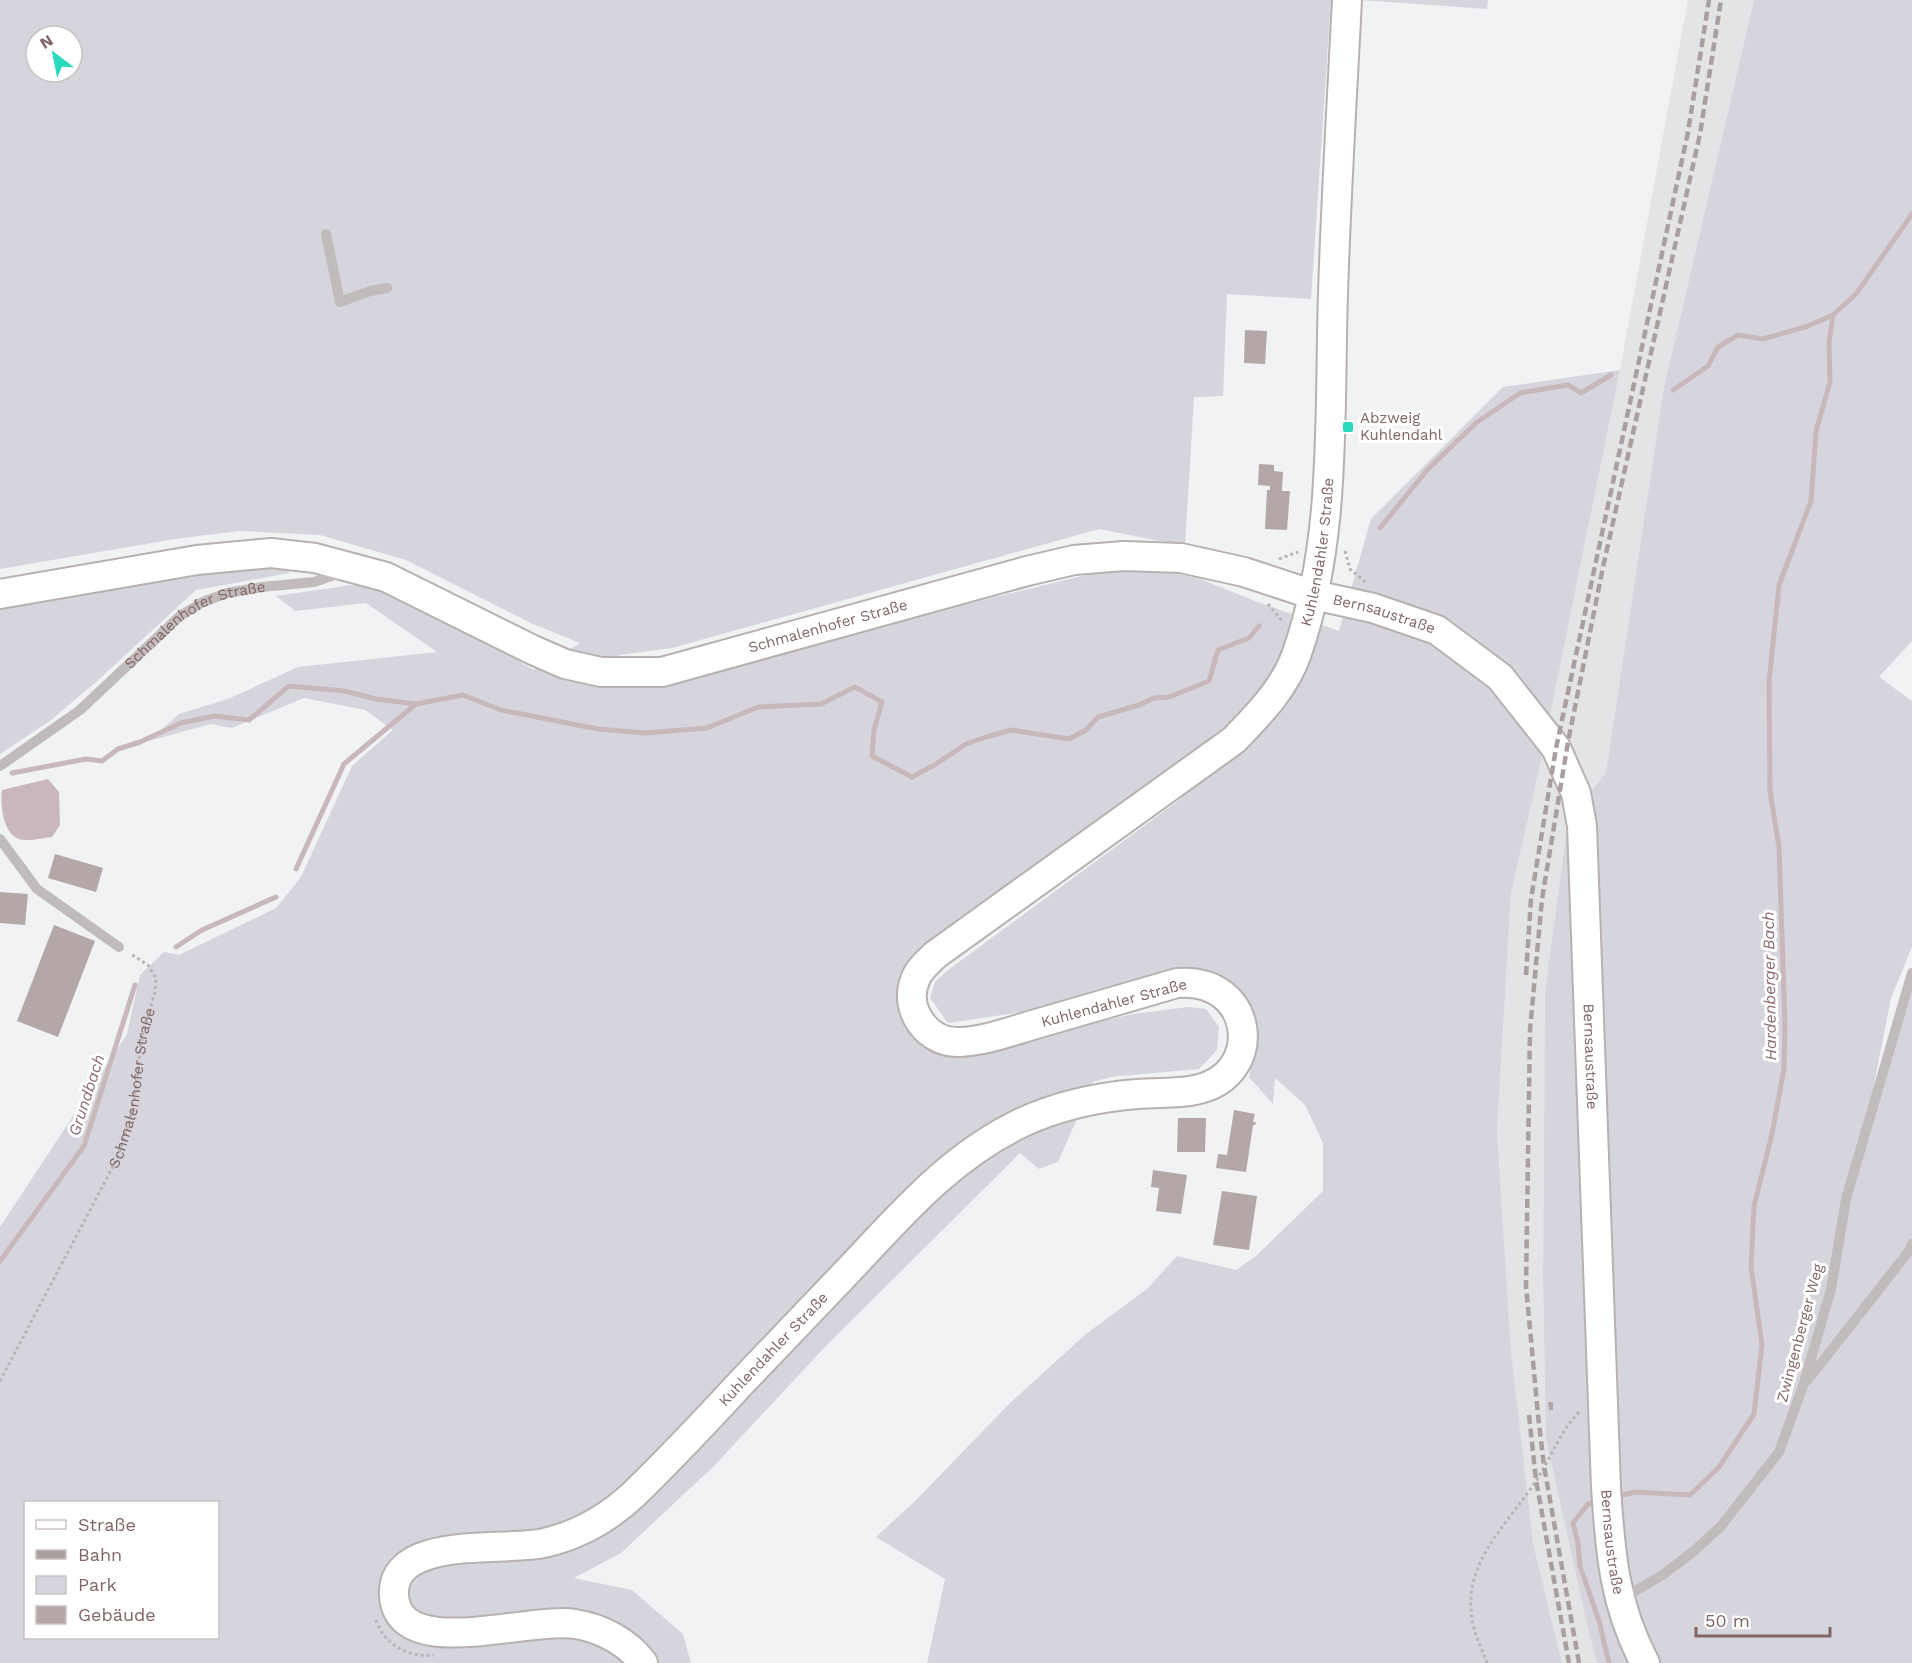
<svg xmlns="http://www.w3.org/2000/svg" width="1912" height="1663" font-family="'Work Sans',sans-serif">
<rect width="100%" height="100%" fill="#f0f2f4"/>
<path fill="#e4e3e5" d="M1688,0H1754L1664,387L1606,774L1568,821L1545,991L1543,1279L1546,1439L1588,1629L1597,1663H1562L1533,1543L1511,1352L1497,1131L1511,894L1540,765L1620,370Z"/>
<g fill="#d6d5de" fill-rule="evenodd">
<path d="M0,0H1331L1311,299L1227,294L1223,396L1194,397L1185,546L1099,529L672,648L619,655L582,681L838,635L1115,568L1161,570L1198,578L1255,601L1339,631L1371,519L1503,387L1620,370L1540,765L1511,894L1497,1131L1511,1351L1533,1543L1562,1663H927L945,1579L876,1537L916,1500L1010,1403L1086,1334L1147,1289L1177,1256L1236,1270L1256,1256L1323,1191V1143L1305,1105L1275,1078L1273,1104L1249,1077L1255,1042L1237,996L1108,990L1030,1011L948,1023L930,998L935,982L948,970L1182,798L1144,787L1041,864L925,944L899,975L898,1014L923,1048L969,1055L1050,1032L1133,1014L1188,1007L1206,1009L1219,1027L1217,1050L1199,1069L1110,1077L1093,1082L1058,1162L1039,1169L1020,1153L824,1348L714,1466L621,1553L574,1578L632,1590L683,1634L691,1663H0V1227L127,1034L140,975L164,952L179,955L276,908L301,877L352,766L393,730L365,710L304,698L232,728L211,724L149,741L179,714L228,699L298,667L437,652L366,603L295,611L276,596L365,583L468,631L534,670L580,643L533,624L406,560L320,535L239,531L175,539L0,569ZM36,36H72V72H36ZM26,1502H218V1638H26Z"/>
<path d="M1360,0H1488L1487,9Z"/>
<path d="M1754,0H1912V641L1879,677L1912,701V947L1891,998L1860,1155L1912,990V1663H1597L1588,1629L1546,1439L1543,1279L1545,991L1568,821L1606,773L1664,387Z"/>
<path d="M283,567L290,573L196,590L95,683L51,720L0,754V606L200,574Z"/>
</g>
<path fill="#c8b8bb" d="M48,779L59,792L60,825L52,837C43,838 28,842 19,839C3,834 0,804 2,790Z"/>
<g fill="none" stroke-linecap="round" stroke-linejoin="round">
<g stroke="#c8b8bb" stroke-width="5">
<path d="M1673,390L1708,366L1718,347L1738,335L1763,339L1808,326L1833,315"/>
<path d="M1380,528L1428,469L1476,423L1520,393L1568,385L1581,393L1611,375"/>
<path d="M12,773L86,759L102,761L118,749L140,742L181,723L214,716L249,720L289,686L345,691L376,699L416,704L463,695L501,710L598,729L645,733L707,728L758,707L821,704L855,687L882,702L874,730L872,756L912,777L936,764L966,744L986,737L1011,730L1069,739L1086,730L1098,717L1139,705L1154,698L1169,697L1209,681L1218,650L1249,638L1259,626"/>
<path d="M296,869L344,764L416,704"/>
<path d="M176,947L202,930L276,897"/>
<path d="M0,1261L84,1146L135,985"/>
<path d="M1615,1497L1635,1492L1690,1495L1719,1467L1754,1414L1762,1345L1751,1267L1754,1206L1772,1134L1784,1069L1785,1025L1779,847L1770,791L1769,682L1779,585L1811,501L1816,431L1830,382L1829,343L1833,315L1856,294L1912,214"/>
<path d="M1600,1501L1588,1504L1573,1523L1578,1543L1580,1566L1599,1621L1609,1663"/>
</g>
</g>
<g fill="#b3a7a7">
<path d="M1245,330L1267,331L1265,364L1244,363Z"/>
<path d="M1259,464L1274,465V471L1283,472L1282,491H1290L1287,530L1265,529L1267,490H1270V486L1258,485Z"/>
<path d="M55,854L103,868L96,892L48,878Z"/>
<path d="M0,892L28,894L25,925L0,923Z"/>
<path d="M54,925L95,941L58,1037L17,1021Z"/>
<path d="M1234,1110L1255,1114L1253,1122H1256L1255,1125H1253L1246,1172L1216,1168L1218,1154L1227,1155Z"/>
<path d="M1178,1118H1206L1205,1152H1177Z"/>
<path d="M1153,1170L1187,1175L1181,1214L1156,1211L1159,1188L1151,1187Z"/>
<path d="M1222,1191L1257,1196L1249,1250L1213,1245Z"/>
<path d="M1548,1402H1553V1410H1549Z"/>
</g>
<g fill="none" stroke-linecap="round" stroke-linejoin="round">
<g stroke="#b9b0b0" stroke-width="32">
<g id="secondary">
<path id="s3" d="M0,594L197,560L271,553L315,558L386,577L533,650L565,664L601,672H662L1027,571L1074,560L1124,556L1181,558L1244,572L1314,595L1373,608L1437,630L1500,677L1556,748L1576,793L1582,826L1606,1487C1610,1551 1614,1605 1645,1663"/>
<path id="s4" d="M643,1663C628,1642 601,1628 575,1624C530,1616 399,1663 394,1596C390,1534 507,1552 544,1543C579,1535 607,1519 633,1495C670,1459 705,1422 740,1384C775,1347 811,1310 846,1273C901,1215 949,1157 1023,1122C1058,1106 1099,1097 1137,1094C1156,1092 1176,1094 1195,1090C1267,1076 1255,976 1177,983C1130,997 1083,1010 1036,1024C1012,1031 985,1041 960,1042C928,1044 903,1010 915,980C918,970 928,962 935,955L1234,740C1259,714 1285,688 1297,653C1337,538 1329,414 1333,294C1336,196 1342,98 1347,0"/>
</g>
</g>
<g stroke="#bab5b5" stroke-width="3" stroke-dasharray="3 3" stroke-linecap="butt">
<path d="M1345,551L1350,569L1365,582"/>
<path d="M1279,559L1298,552"/>
<path d="M1268,604L1283,622"/>
<path id="s1" d="M0,1381L118,1157L133,1109L142,1037L155,992L156,978L148,965L131,954"/>
<path d="M376,1620C384,1645 409,1658 434,1655"/>
<path d="M1487,1663C1483,1652 1477,1640 1474,1628C1458,1566 1505,1528 1536,1481C1551,1458 1560,1431 1580,1411"/>
</g>
<g stroke="#c2bbbb" stroke-width="10">
<path d="M326,234L340,302L370,291L387,288"/>
<path id="s2" d="M0,766L80,710L180,616L203,602L227,593L262,587L314,582L343,572"/>
<path d="M0,839L37,889L119,947"/>
<path d="M1807,1381L1909,1251L1912,1244"/>
<path d="M1620,1598L1632,1593L1664,1574L1694,1551L1721,1526L1779,1452L1804,1383L1831,1289L1846,1199L1912,973"/>
</g>
<use href="#secondary" stroke="#fff" stroke-width="28"/>
<g stroke="#a99f9f" stroke-width="4.5" stroke-dasharray="9 4.5" stroke-linecap="butt">
<path d="M1526,975L1531,899L1556,748L1688,132L1709,0"/>
<path d="M1529,1415L1536,1480L1569,1663"/>
<path d="M1579,1663L1544,1466L1538,1415L1526,1286L1530,1030L1542,899L1568,742L1603,567L1700,134L1721,0"/>
</g>
</g>
<rect fill="#2bdabc" stroke="#fff" stroke-width="2" x="1342" y="421" width="12" height="12" rx="3"/>
<g text-anchor="middle" stroke-width="6" stroke-linejoin="round" paint-order="stroke">
<g font-size="15" fill="#806665" stroke="#fff" text-anchor="start">
<text x="1360" y="423">Abzweig<tspan x="1360" dy="17">Kuhlendahl</tspan></text>
</g>
<g font-size="15" fill="#806665" stroke="#fff">
<text dy="5" stroke="none"><textPath href="#s4" startOffset="2378">Kuhlendahler Straße</textPath></text>
<text dy="5" stroke="none"><textPath href="#s3" startOffset="1434">Bernsaustraße</textPath></text>
<text dy="5" stroke="none"><textPath href="#s3" startOffset="861">Schmalenhofer Straße</textPath></text>
<text dy="5" stroke="none"><textPath href="#s2" startOffset="244">Schmalenhofer Straße</textPath></text>
<text transform="translate(1114 1003) rotate(-15)" y="5">Kuhlendahler Straße</text>
<text dy="5" stroke="none"><textPath href="#s3" startOffset="1972">Bernsaustraße</textPath></text>
<text dy="5" stroke="none"><textPath href="#s1" startOffset="324">Schmalenhofer Straße</textPath></text>
<text transform="translate(1800 1333) rotate(-75)" y="5">Zwingenberger Weg</text>
<text dy="5" stroke="none"><textPath href="#s4" startOffset="760">Kuhlendahler Straße</textPath></text>
<text dy="5" stroke="none"><textPath href="#s3" startOffset="2458">Bernsaustraße</textPath></text>
</g>
<g font-size="16" font-style="italic" fill="#8b6a6f" stroke="#fff">
<text transform="translate(1769 986) rotate(-91)" y="6">Hardenberger Bach</text>
<text transform="translate(86 1095) rotate(-72)" y="6">Grundbach</text>
</g>
</g>
<rect x="24" y="1501" width="195" height="138" fill="#ffffff" stroke="#ccc2c1" stroke-width="1.5"/>
<rect x="36" y="1520" width="30" height="9" fill="#ffffff" stroke="#ccc2c1" stroke-width="1.5"/>
<text x="78" y="1531" font-size="18" fill="#806665">Straße</text>
<rect x="36" y="1550" width="30" height="9" fill="#a99f9f" stroke="#ccc2c1" stroke-width="1.5"/>
<text x="78" y="1561" font-size="18" fill="#806665">Bahn</text>
<rect x="36" y="1576" width="30" height="18" fill="#d6d5de" stroke="#ccc2c1" stroke-width="1.5"/>
<text x="78" y="1591" font-size="18" fill="#806665">Park</text>
<rect x="36" y="1606" width="30" height="18" fill="#b3a7a7" stroke="#ccc2c1" stroke-width="1.5"/>
<text x="78" y="1621" font-size="18" fill="#806665">Gebäude</text>
<g transform="translate(54 54) rotate(328)"><circle r="28" fill="#ffffff" stroke="#ccc2c1" stroke-width="1.5"/>
<path d="M0-4.5L10 22L0 15L-10 22Z" fill="#2bdabc"/>
<text y="-9" font-size="16" font-weight="bold" text-anchor="middle" fill="#806665">N</text>
</g>
<path d="M1696 1627v9h134v-9" fill="none" stroke="#806665" stroke-width="3"/>
<text x="1705" y="1627" font-size="18" fill="#806665" stroke="#ffffff" stroke-width="4.5" paint-order="stroke">50 m</text>
</svg>
